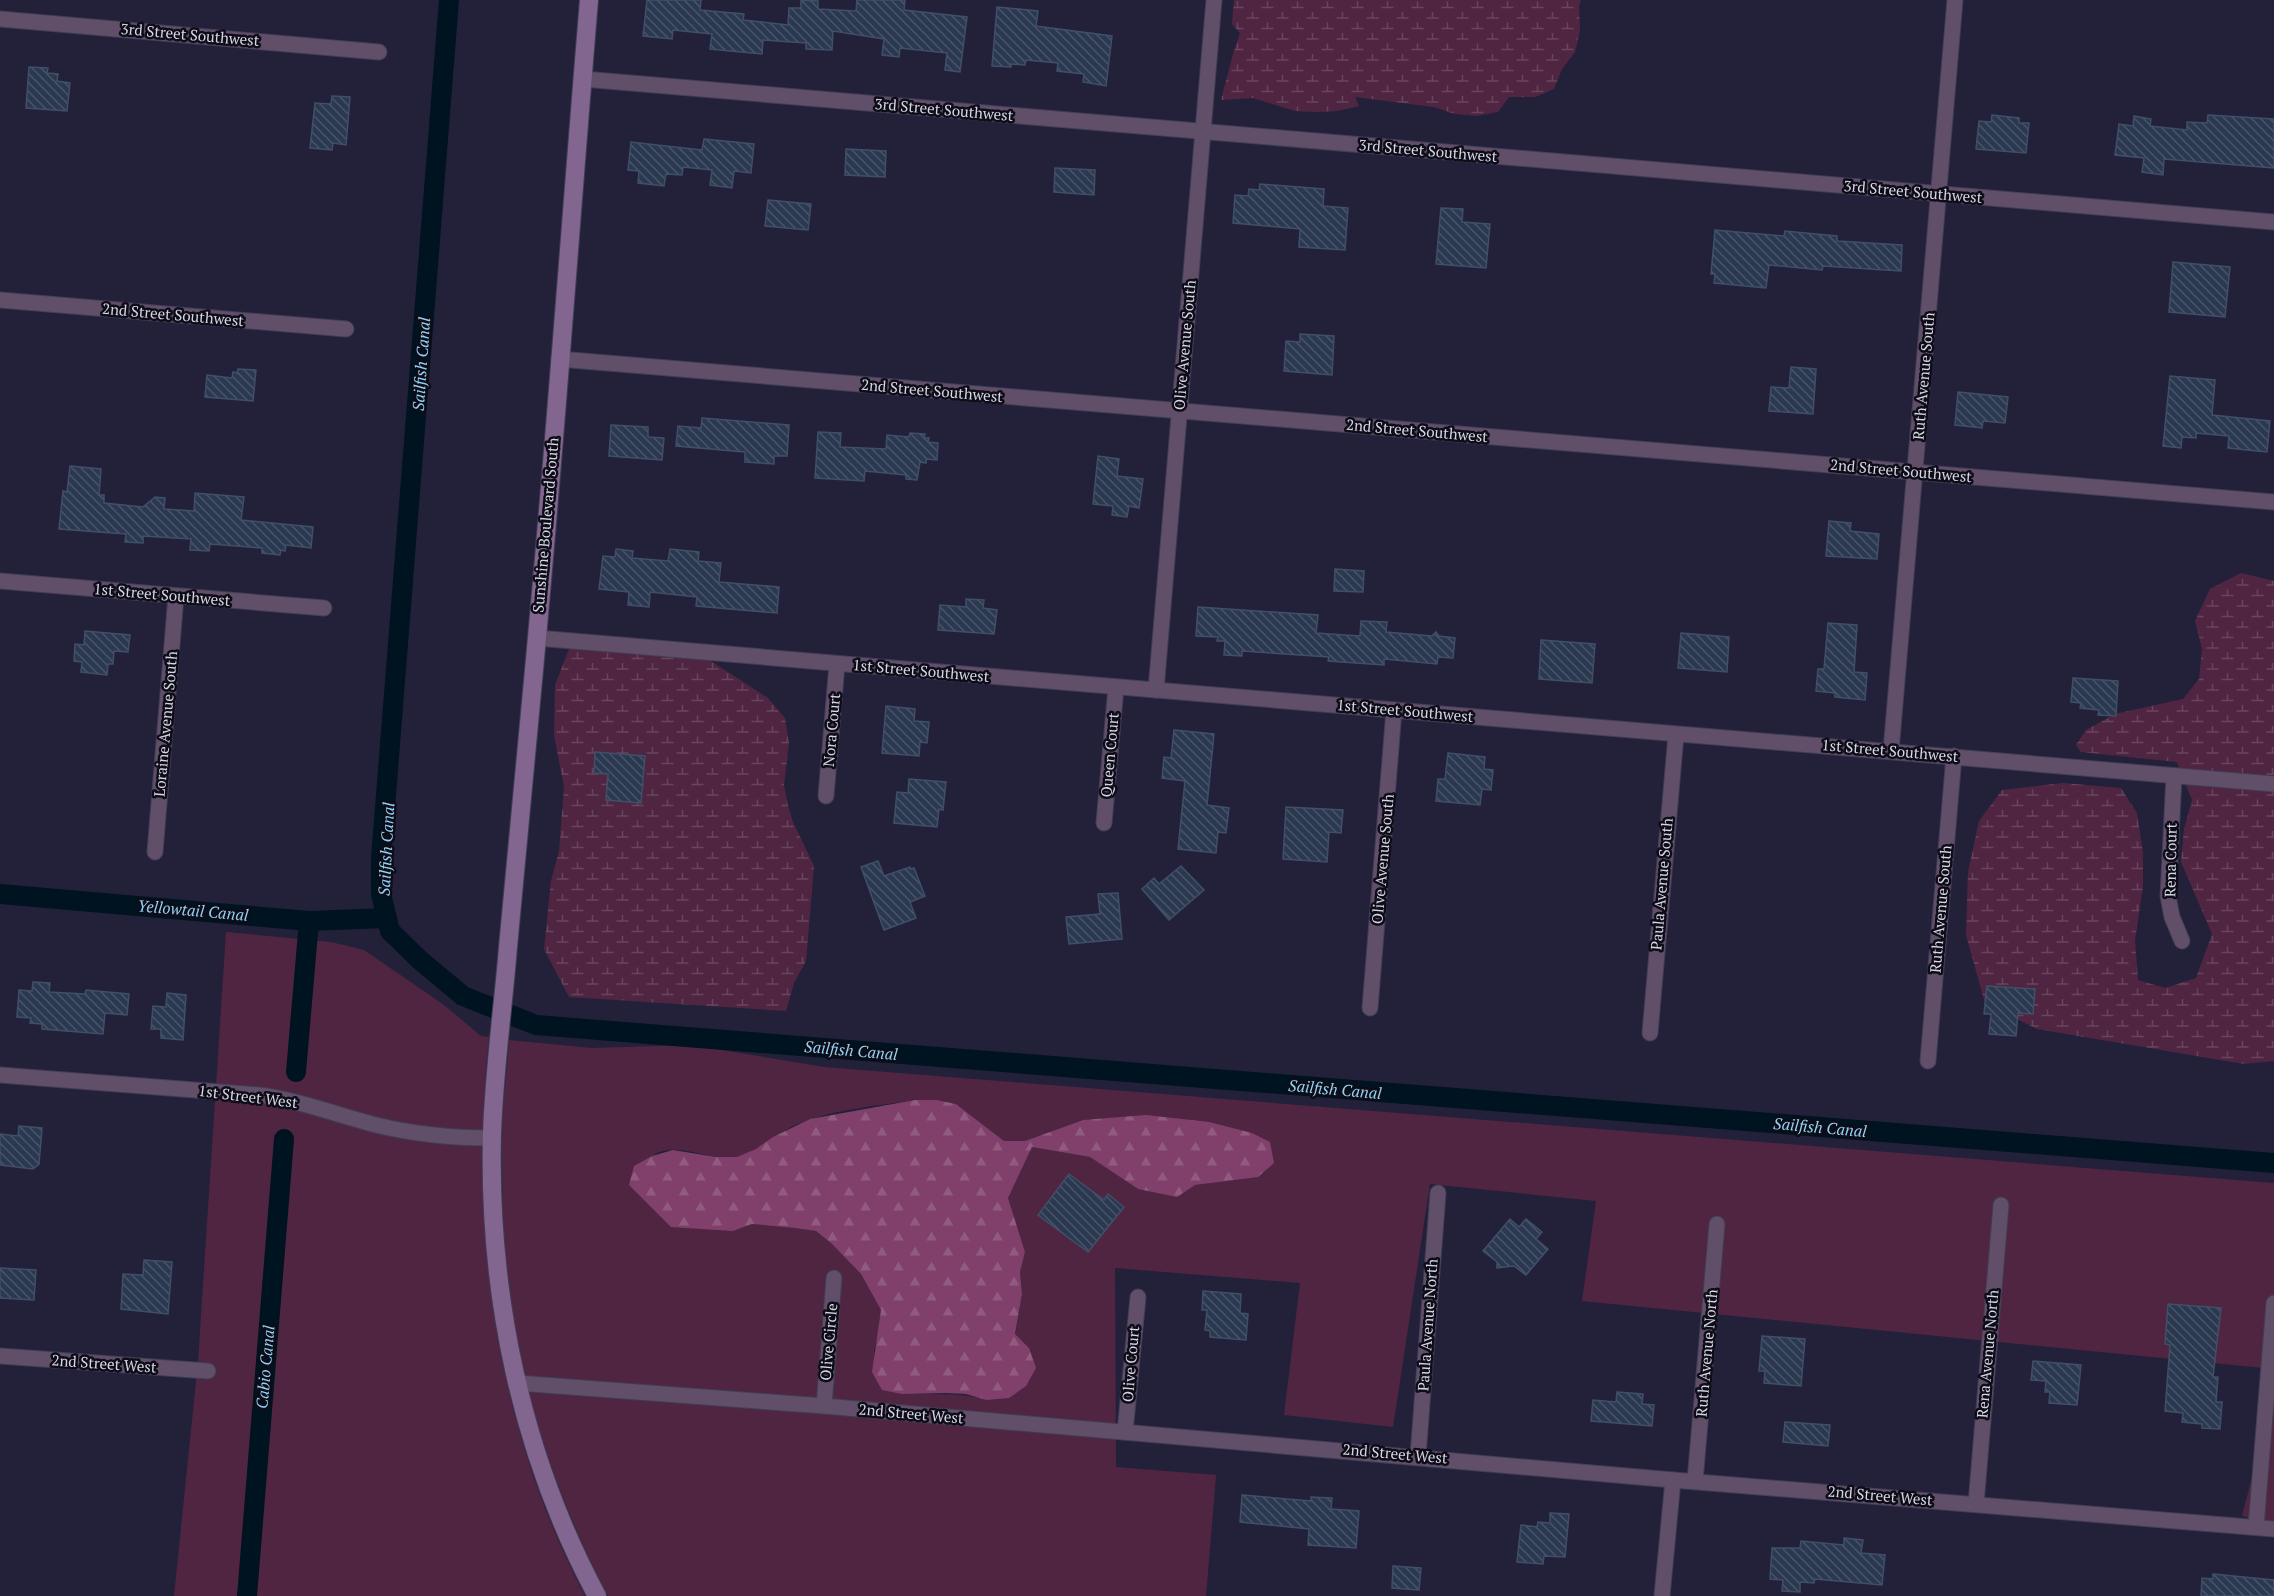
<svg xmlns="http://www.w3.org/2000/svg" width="2274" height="1596" font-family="'PT Serif',serif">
<defs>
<pattern id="forest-firs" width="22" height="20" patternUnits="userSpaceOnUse" patternTransform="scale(1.5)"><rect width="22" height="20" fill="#80406b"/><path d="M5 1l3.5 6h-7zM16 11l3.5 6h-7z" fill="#915b80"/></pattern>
<pattern id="wetland-marsh" width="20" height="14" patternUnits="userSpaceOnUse" patternTransform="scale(1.5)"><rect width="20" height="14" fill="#502542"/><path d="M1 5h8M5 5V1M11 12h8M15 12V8" fill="none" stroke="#68445d"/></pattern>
<pattern id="building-back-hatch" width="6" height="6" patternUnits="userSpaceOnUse" patternTransform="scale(1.5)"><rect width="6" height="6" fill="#2a3850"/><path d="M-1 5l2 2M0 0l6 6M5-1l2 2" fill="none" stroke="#485469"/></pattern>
</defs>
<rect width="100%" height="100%" fill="#23213a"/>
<g fill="#502542" fill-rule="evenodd">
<path d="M226,932L331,942L364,950L444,1005L481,1036L489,1037C468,1228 495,1425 585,1596H174L198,1362Z"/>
<path d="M509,1040L592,1048L692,1045L824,1067L2274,1183V1369L1582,1301L1596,1201L1430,1184L1393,1427L1284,1415L1300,1283L1115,1268L1116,1467L1216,1475L1206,1596H608C564,1512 531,1420 514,1326C503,1265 502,1202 502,1140C502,1107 507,1073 509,1040ZM915,1100L956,1104L1004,1141H1025L1083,1120L1104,1119L1237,1179L1195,1185L1138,1189L1090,1157L1032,1147L1008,1198L1025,1252L1020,1272L1022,1294L1015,1335L1029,1348L987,1400C949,1389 920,1399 882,1389L874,1351L879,1331L881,1310L861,1274L832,1244L816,1231L795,1228L752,1224L733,1231L643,1198L629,1185C636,1177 643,1163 652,1156C676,1139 711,1163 738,1157C760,1152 777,1132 798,1124C834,1109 876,1106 915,1100Z"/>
<path d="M2274,1392V1523L2242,1516Z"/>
</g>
<path fill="url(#forest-firs)" d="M915,1100H936L956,1104L1004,1141H1025L1083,1120L1146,1115L1209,1122L1252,1133L1270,1142L1274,1163L1258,1177L1195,1185L1177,1197L1138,1189L1090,1157L1032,1147L1008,1198L1025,1252L1020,1272L1022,1294L1015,1334L1029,1348L1036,1368L1026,1386L1009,1398L986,1400L966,1394L946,1393L902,1394L882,1390L872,1372L881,1310L861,1274L832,1244L816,1231L795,1228L752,1224L733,1231L671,1227L629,1185L634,1166L652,1156L673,1150L716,1157H737L756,1149L773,1137L810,1119Z"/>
<g fill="url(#wetland-marsh)">
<path d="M1234,0H1581L1579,6L1580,31L1575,52L1562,69L1554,89L1535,97H1509L1498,112L1476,116L1455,114L1434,107L1355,97L1359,106L1337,111L1316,112L1295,111L1253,98L1221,100L1233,54L1240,33L1232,24Z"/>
<path d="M2241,573L2274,581V1061L2244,1064L2037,1029L1985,1003L1966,935L1968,872L1979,821L2002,790L2063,783L2121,788L2137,813L2143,853V886L2135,940L2138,980L2165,988L2196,978L2212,934L2181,862L2184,829L2192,800L2177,762L2081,752L2076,745L2086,730L2115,714L2183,699L2199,679L2202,649L2195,621L2210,589Z"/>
<path d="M573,639L694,650L768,698L785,718L789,743L784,785L788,806L793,822L814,866L806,961L794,983L786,1011L569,997L544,949L551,881L559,851L564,787L554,735L555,685Z"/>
</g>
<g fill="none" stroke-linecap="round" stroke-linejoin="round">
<g stroke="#001320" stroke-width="20">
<path d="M449,0L381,858V894L390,931L421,961L463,996L536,1025L2274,1163"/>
<path d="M0,894L309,921L387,918"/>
<path d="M296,1072L309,921"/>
<path d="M247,1596L284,1139"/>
</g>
</g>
<g fill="url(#building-back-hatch)" stroke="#404f68" stroke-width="1.5">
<path d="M647,0H701L700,10L744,14L743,20L788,25L789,8H801V0L818,1V9L856,11L857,0H905L904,10L967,17L960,72L945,70L947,53L900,48L899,57L882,55L884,39L833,31L832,50L806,49V43L763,40L762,54L710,49L712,34L673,30L672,39L643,36Z"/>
<path d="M997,7L1038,11L1036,26L1112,36L1106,86L1083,82L1084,74L1057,71L1058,63L1026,60L1025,65L1011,64V67L992,66Z"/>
<path d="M29,67L48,68L47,73L58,74L57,81L70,83L67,111L26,108Z"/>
<path d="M332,96L350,97L346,145L333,143L332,150L310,148L315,103L331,104Z"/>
<path d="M1992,115L2019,118V123H2029L2026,153L1976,149L1979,121L1991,122Z"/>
<path d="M2208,115L2274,119V168L2164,159L2163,175L2142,172L2144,158L2115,155L2119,124L2133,126L2134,116L2151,119L2150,126L2187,130V122L2207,123Z"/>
<path d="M704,139L754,144L751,173L734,171L732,188L710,185L712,170L683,167L682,175L666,174L664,186L638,183L639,171L628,170L631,142L702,150Z"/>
<path d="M846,149L886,151L885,177L845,175Z"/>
<path d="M1055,168L1095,170L1094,195L1054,192Z"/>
<path d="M1260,184L1324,189L1323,206L1348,208L1345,250L1299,247L1300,229L1233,223L1235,195L1248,196L1249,189L1259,190Z"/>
<path d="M768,200L811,204L808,230L765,226Z"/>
<path d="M1441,208L1463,209L1462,222L1490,224L1486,268L1436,264Z"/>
<path d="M1715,230L1784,236L1785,231L1837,236V241L1902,245L1901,271L1823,266L1822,270L1769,265L1766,288L1714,283L1715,274H1711Z"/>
<path d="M2173,262L2230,267L2225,317L2169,312Z"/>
<path d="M1300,334L1334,336L1332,375L1284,371L1286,341L1300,342Z"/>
<path d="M1791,367L1816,369L1813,414L1769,411L1771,387L1789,388Z"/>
<path d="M238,369L256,370L253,401L205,397L207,375L232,378L233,372L237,373Z"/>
<path d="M2170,376L2215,380L2212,415L2270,421L2267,452L2228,448L2229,436L2196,433V438L2182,437L2181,448L2163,446Z"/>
<path d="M1958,392L2008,397L2005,423L1983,421L1982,428L1955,425Z"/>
<path d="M702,418L789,425L787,456H774V464L745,462V452L676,446L678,426L701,428Z"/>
<path d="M611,425L648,427V437L664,438L662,460L609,456Z"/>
<path d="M818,432L841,433L840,447L886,449L887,435L909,437L910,433L925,434L924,438H929L928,442L938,443L937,460L926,459V463L920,462L917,480L906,479V475L865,471L864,481L815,478Z"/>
<path d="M1098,456L1119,459L1117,476L1143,479L1139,508L1129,506L1127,517L1112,515L1113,506L1093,504Z"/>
<path d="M70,466L101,469L99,495H104V503L143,507L155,497L165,498L164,509L194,511L195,493L244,497L241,520L313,527L311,548L286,545L285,551L281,550L280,555L262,553V548L210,544L209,551L190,550L191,539L143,536V543L125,542L126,534L59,529L63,491L67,492Z"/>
<path d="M1829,521L1851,523L1850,531L1879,534L1877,559L1826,556Z"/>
<path d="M616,549L633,551L632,558L668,561L670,549L699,552L698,561L721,563L719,582L779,587L777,613L696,606L697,597L650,592L649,607L628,605L629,592L599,589L603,556L615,557Z"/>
<path d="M1335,569L1364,571L1363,592L1334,591Z"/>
<path d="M966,599L984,600L983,608L997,610L994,634L938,630L940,605L966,607Z"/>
<path d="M1198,607L1318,615L1316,633L1360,636L1361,621L1387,622L1386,632L1432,636L1436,632L1439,636L1455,638L1453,658L1438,657L1437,664L1384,659V665L1328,661L1329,657L1242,651V656L1224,655L1225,641H1217L1218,637L1196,636Z"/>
<path d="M1828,623L1857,625L1854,672L1867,673L1865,700L1835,697V693L1816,691L1818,669H1824Z"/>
<path d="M85,631L130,635L128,652L114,651L113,664H108L107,675L81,672L82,662L74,661L75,644L84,645Z"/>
<path d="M1681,633L1729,637L1727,672L1678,668Z"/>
<path d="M1541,640L1595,644L1592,683L1539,679Z"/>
<path d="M2073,678L2118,681L2116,716L2098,715L2099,710L2080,708L2081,703L2071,702Z"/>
<path d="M886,706L915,709L914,721L929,722L927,743L920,742L919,756L882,753Z"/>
<path d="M1174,730L1214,734L1207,805L1229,808L1226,833L1218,832L1216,853L1178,849L1185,781L1162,778L1164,757L1171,758Z"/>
<path d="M595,752L645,756L641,803L606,800L608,774L594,773Z"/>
<path d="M1448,753L1485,757L1484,769L1493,770L1491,790L1482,789L1480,805L1436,801L1438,779H1445Z"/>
<path d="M909,779L946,782L943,810L939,809L937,827L894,823L897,792L908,793Z"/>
<path d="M1286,807L1343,810L1341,833L1329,832L1327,862L1283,859Z"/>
<path d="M878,861L884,876L910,867V869L914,868L925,896L910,902L916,918L884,930L861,867Z"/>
<path d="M1181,866L1204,890L1169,920L1142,889L1154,878L1159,884Z"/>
<path d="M1118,893L1122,939L1069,944L1066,917L1100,914L1098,894Z"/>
<path d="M33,982L50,983L49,992L85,994L86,990L129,994L127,1015L105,1013L103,1034L42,1029V1024L30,1023L31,1018L17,1017L19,990L32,991Z"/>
<path d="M1987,986L2035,989L2033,1014L2018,1013L2016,1036L1989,1034L1991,1014H1984Z"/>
<path d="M167,993L186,995L183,1040L161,1038V1029H151L153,1006L166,1007Z"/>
<path d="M19,1126L42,1128L39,1164L33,1169L0,1165V1134L18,1136Z"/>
<path d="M1069,1174L1104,1200L1108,1194L1124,1207L1088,1252L1038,1215Z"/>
<path d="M1510,1219L1519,1227L1526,1219L1542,1232L1536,1239L1548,1249L1526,1275L1514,1266L1497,1268V1262L1483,1251Z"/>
<path d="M144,1260L172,1262L168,1314L121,1309L123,1274L143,1275Z"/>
<path d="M0,1268L36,1270L34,1300L0,1298Z"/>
<path d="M1203,1291L1241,1294L1240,1313L1248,1314L1246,1340L1210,1337V1331L1205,1330L1207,1310H1202Z"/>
<path d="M2168,1304L2221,1308L2213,1377H2218L2216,1402H2222L2220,1429L2202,1428V1424L2182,1422L2183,1413L2165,1411L2170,1345L2165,1344Z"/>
<path d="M1762,1336L1805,1339L1801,1386L1764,1383L1765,1371H1759Z"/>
<path d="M2033,1361L2081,1365L2077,1405L2049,1403L2050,1392H2045L2046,1381L2031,1380Z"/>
<path d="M1617,1392L1643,1394L1642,1404L1654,1405L1652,1426L1591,1421L1593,1400L1616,1402Z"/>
<path d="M1785,1422L1830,1425L1828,1446L1783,1442Z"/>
<path d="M1242,1495L1311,1501V1497L1332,1498L1331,1509L1359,1511L1356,1548L1308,1545L1309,1529L1240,1522Z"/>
<path d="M1550,1513L1569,1514L1565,1557L1544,1556L1543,1564L1517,1562L1521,1525L1537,1527L1538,1522L1550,1523Z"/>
<path d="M1844,1538L1863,1540L1861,1553L1885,1555L1882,1585L1815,1579L1814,1583L1800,1582V1592L1782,1591L1783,1580L1770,1579L1772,1548H1800L1801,1541L1844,1545Z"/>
<path d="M1393,1566L1421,1568L1419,1590L1392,1588Z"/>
<path d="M2213,1574L2274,1580V1596H2201L2202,1578L2213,1579Z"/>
</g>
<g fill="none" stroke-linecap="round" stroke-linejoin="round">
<g stroke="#403e56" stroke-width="17">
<g id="street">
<path d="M0,19L379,52"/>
<path d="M583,79L2274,222"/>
<path d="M0,300L346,329"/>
<path d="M559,359L2274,502"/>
<path d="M0,581L324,608"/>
<path d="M537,638L2274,784"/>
<path d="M1156,690L1214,0"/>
<path d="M1891,751L1955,0"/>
<path d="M2174,776L2168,896L2172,917L2182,941"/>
<path d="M826,796L837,664"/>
<path d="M1104,823L1116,687"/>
<path d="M155,852L176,596"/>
<path d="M1370,1008L1394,710"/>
<path d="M1650,1033L1676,735"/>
<path d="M1928,1061L1954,756"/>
<path d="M0,1075L259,1095C299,1100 337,1115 376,1125C413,1134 454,1138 492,1138"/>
<path d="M0,1356L208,1371"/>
<path d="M517,1383L824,1406L1673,1480L2274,1529"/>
<path d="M824,1406L834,1278"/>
<path d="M1125,1432L1138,1297"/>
<path d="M1418,1456L1438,1193"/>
<path d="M1695,1481L1717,1224"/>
<path d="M1976,1504L2001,1205"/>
<path d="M2256,1527L2274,1303"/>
<path d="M1662,1596L1673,1480"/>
</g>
</g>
<g stroke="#403e56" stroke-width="20">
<path id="secondary" d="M589,0C571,216 556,432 536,648C527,748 517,848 508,947C503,1009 494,1071 492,1134C488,1294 521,1454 597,1596"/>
</g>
<use href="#street" stroke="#614f6a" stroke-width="15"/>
<use href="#secondary" stroke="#826690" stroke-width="18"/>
</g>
<g text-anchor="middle" stroke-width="5" stroke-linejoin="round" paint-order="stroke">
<g font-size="15" fill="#d6d6e6" stroke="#0d0c17">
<text transform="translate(190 35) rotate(5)" y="5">3rd Street Southwest</text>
<text transform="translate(944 110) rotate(5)" y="5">3rd Street Southwest</text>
<text transform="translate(1428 151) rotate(5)" y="5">3rd Street Southwest</text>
<text transform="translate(1913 192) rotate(5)" y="5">3rd Street Southwest</text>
<text transform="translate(173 315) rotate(5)" y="5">2nd Street Southwest</text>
<text transform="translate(1185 345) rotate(-85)" y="5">Olive Avenue South</text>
<text transform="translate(1924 376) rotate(-85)" y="5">Ruth Avenue South</text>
<text transform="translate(932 391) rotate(5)" y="5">2nd Street Southwest</text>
<text transform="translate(1417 431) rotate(5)" y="5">2nd Street Southwest</text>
<text transform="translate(1901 471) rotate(5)" y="5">2nd Street Southwest</text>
<text transform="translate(546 525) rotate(-85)" y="5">Sunshine Boulevard South</text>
<text transform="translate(162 595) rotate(5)" y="5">1st Street Southwest</text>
<text transform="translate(921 671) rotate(5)" y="5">1st Street Southwest</text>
<text transform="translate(1405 711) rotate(5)" y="5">1st Street Southwest</text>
<text transform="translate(166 724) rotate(-85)" y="5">Loraine Avenue South</text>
<text transform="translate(832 730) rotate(-85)" y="5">Nora Court</text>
<text transform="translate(1890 751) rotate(5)" y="5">1st Street Southwest</text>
<text transform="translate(1110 755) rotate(-85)" y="5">Queen Court</text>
<text transform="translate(1383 859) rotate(-85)" y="5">Olive Avenue South</text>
<text transform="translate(2171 860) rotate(-89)" y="5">Rena Court</text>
<text transform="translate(1662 884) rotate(-85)" y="5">Paula Avenue South</text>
<text transform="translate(1941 909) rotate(-85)" y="5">Ruth Avenue South</text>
<text transform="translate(248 1097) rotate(7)" y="5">1st Street West</text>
<text transform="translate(1428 1325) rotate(-86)" y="5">Paula Avenue North</text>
<text transform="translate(829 1342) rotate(-85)" y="5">Olive Circle</text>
<text transform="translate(1707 1353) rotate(-85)" y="5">Ruth Avenue North</text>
<text transform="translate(1988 1354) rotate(-85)" y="5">Rena Avenue North</text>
<text transform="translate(104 1364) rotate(4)" y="5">2nd Street West</text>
<text transform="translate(1131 1364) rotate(-85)" y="5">Olive Court</text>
<text transform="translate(911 1414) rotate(5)" y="5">2nd Street West</text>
<text transform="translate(1395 1454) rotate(5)" y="5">2nd Street West</text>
<text transform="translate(1880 1496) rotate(5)" y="5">2nd Street West</text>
</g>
<g font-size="16" font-style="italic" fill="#91d1f4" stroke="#0d0c17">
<text transform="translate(421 364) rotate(-86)" y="6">Sailfish Canal</text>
<text transform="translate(386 849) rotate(-87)" y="6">Sailfish Canal</text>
<text transform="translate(193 910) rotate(5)" y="6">Yellowtail Canal</text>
<text transform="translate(851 1050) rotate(5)" y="6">Sailfish Canal</text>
<text transform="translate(1335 1089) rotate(5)" y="6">Sailfish Canal</text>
<text transform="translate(1820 1127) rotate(5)" y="6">Sailfish Canal</text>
<text transform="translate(265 1367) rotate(-85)" y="6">Cabio Canal</text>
</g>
</g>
</svg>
